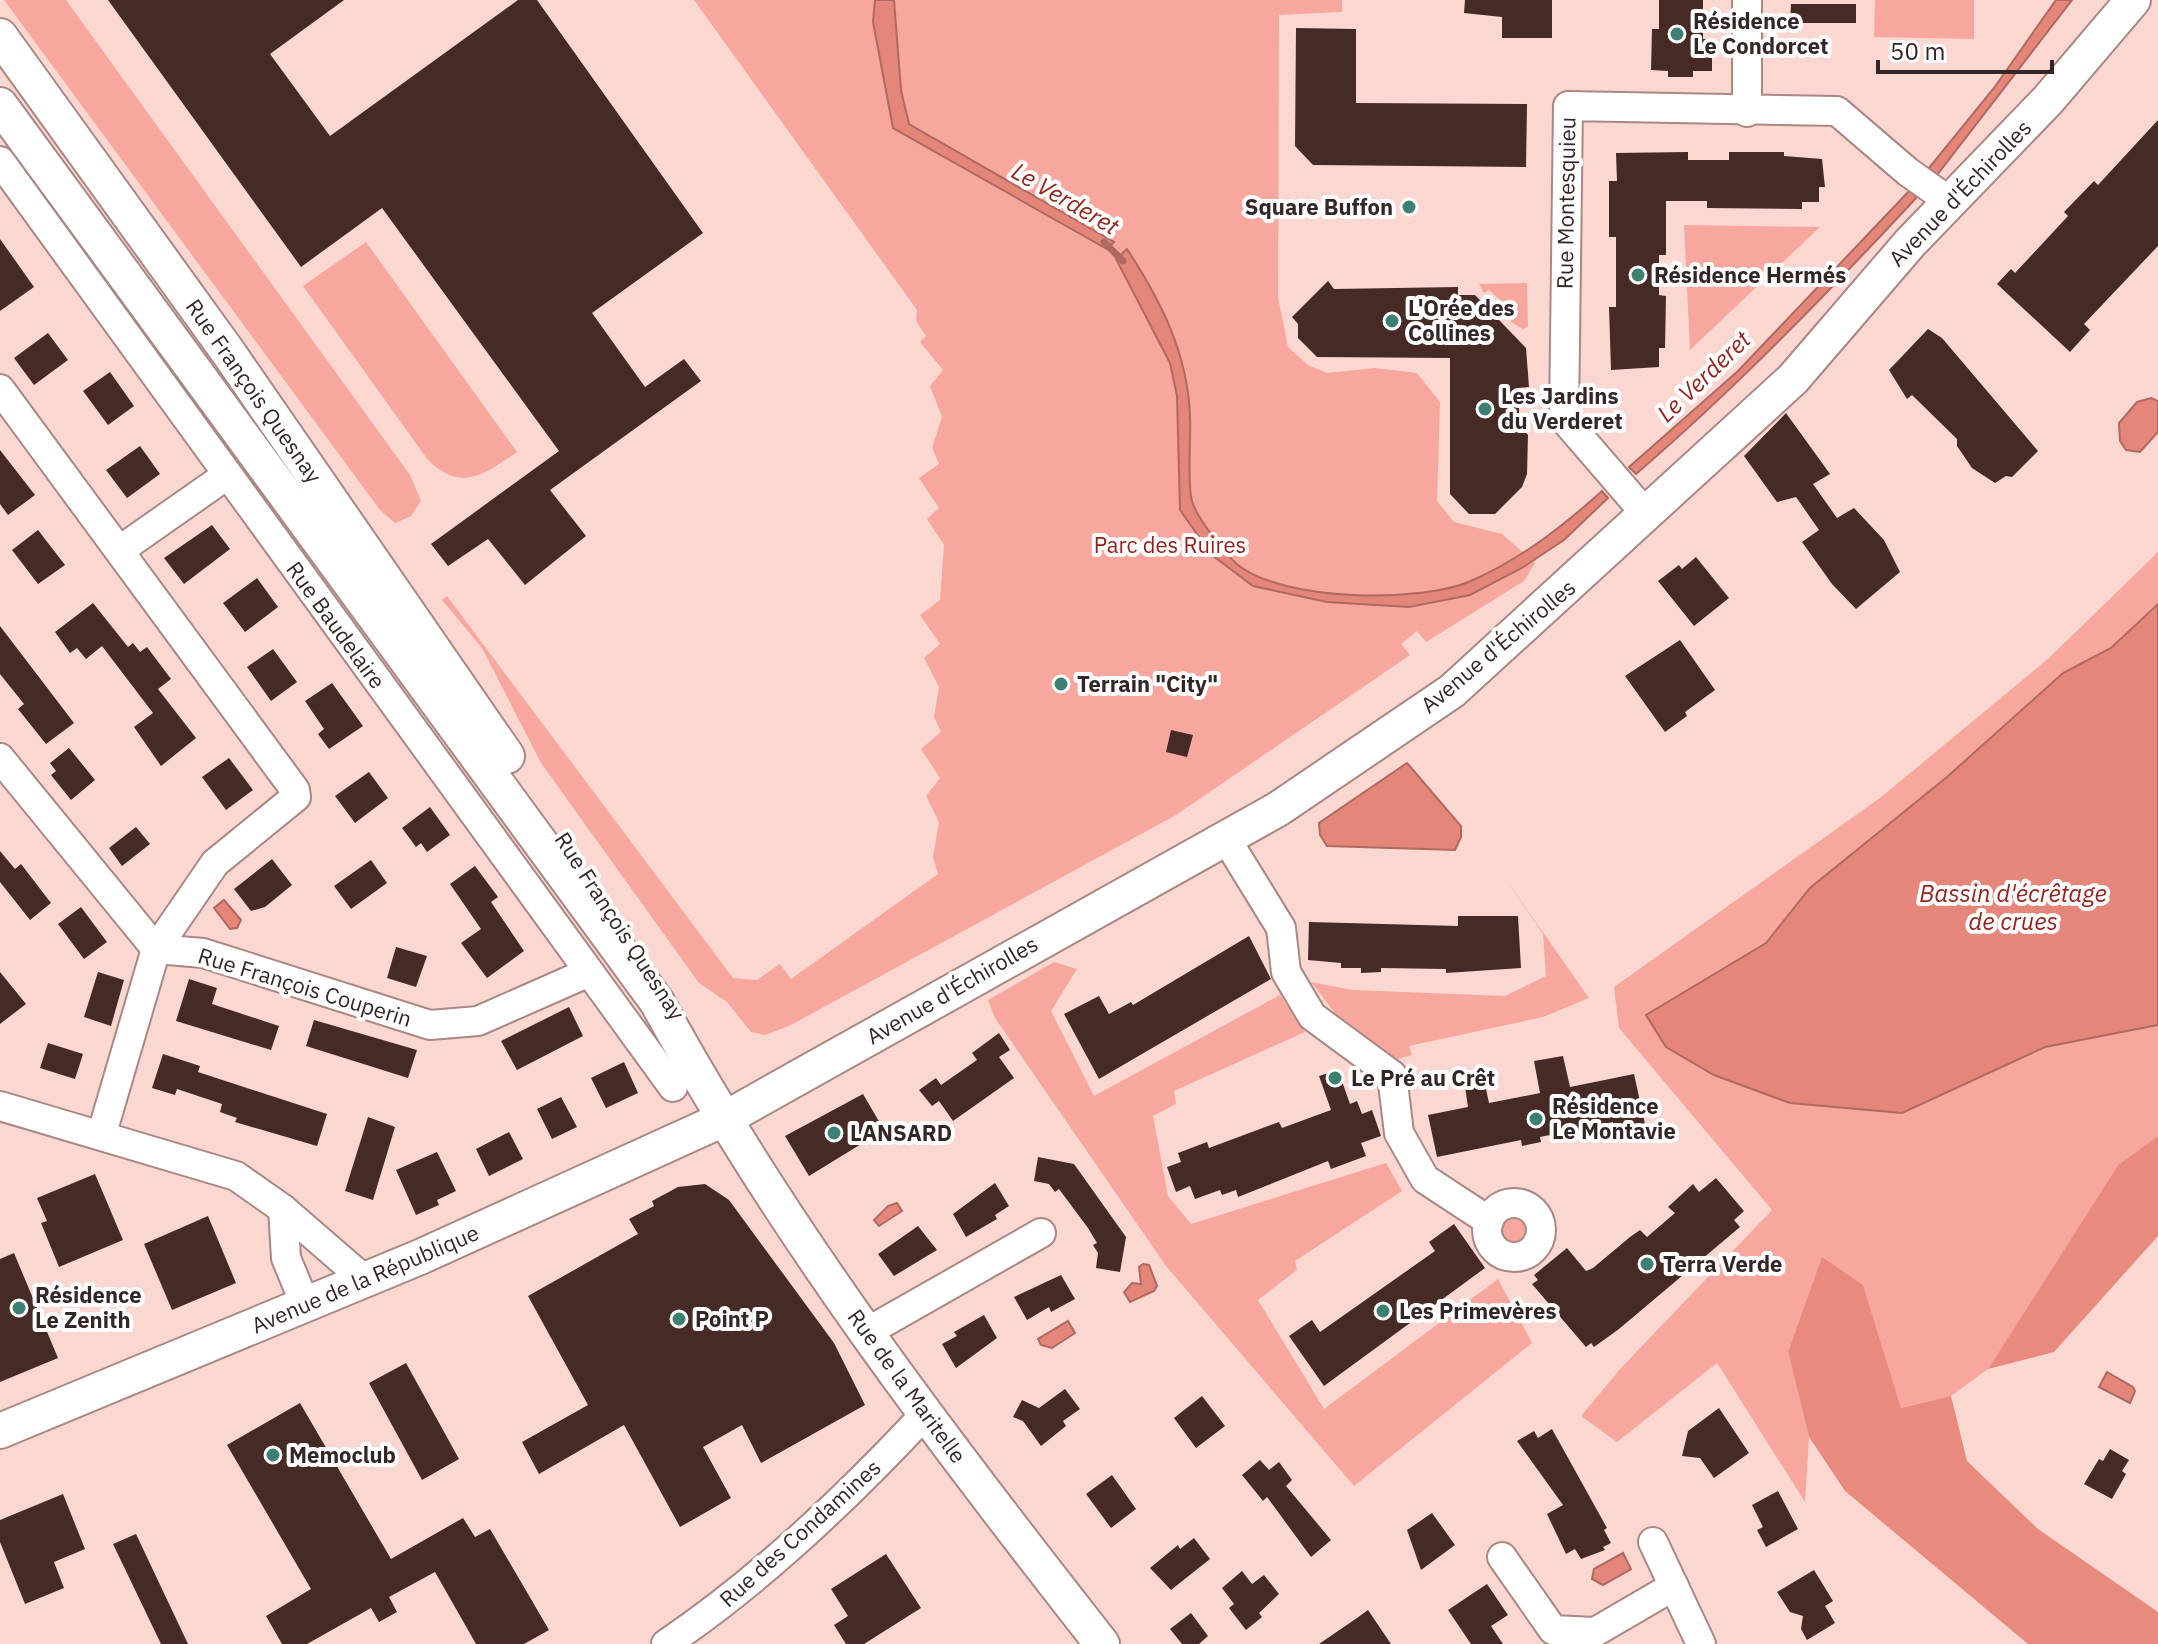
<svg xmlns="http://www.w3.org/2000/svg" width="2158" height="1644" font-family="'IBM Plex Sans',sans-serif">
<rect width="100%" height="100%" fill="#fbd7d1"/>
<g fill="#f7a79d">
<path d="M4,0H66L410,475L421,501L411,516L395,523L380,510Z"/>
<path d="M694,0H1342V12L1279,15L1278,297L1288,347L1308,365L1327,373L1375,368L1417,373L1440,402L1437,501L1454,522L1502,534L1535,563L1524,581L1426,642L1417,631L1401,644L1410,655L1176,815L789,1026L765,1035L751,1032L727,1002L699,983L541,763L482,648L442,600L447,596L733,978L757,980L780,964L791,979L938,874L933,857L939,822L926,796L940,778L921,749L941,732L934,717L939,687L924,658L940,644L920,615L940,600L944,545L927,519L939,508L919,478L939,464L932,448L942,417L930,386L943,370L920,342L926,336L916,321L917,310Z"/>
<path d="M1875,0H1974V39L1874,37Z"/>
<path d="M1684,225L1820,227L1690,350Z"/>
<path d="M366,242L517,452C485,474 462,493 428,460L303,286Z"/>
<path d="M1527,283L1528,326L1523,329L1511,322L1512,311L1489,290L1484,293L1479,284Z"/>
<path d="M2158,552V1136L2118,1165L1988,1369L1951,1396L1901,1408L1863,1286L1822,1258L1788,1352L1809,1437L1805,1502L1717,1363L1617,1442L1581,1416L1621,1368L1772,1210L1619,1028L1614,987L1880,798L2049,658Z"/>
<path d="M1505,878L1589,998L1543,1017L1409,1046L1412,1055L1394,1060L1345,1026L1311,982L1352,990L1505,996L1546,976L1543,934Z"/>
<path d="M1054,962L1077,969L1051,1011L1094,1096L1280,995L1305,1032L1174,1091L1176,1104L1153,1116L1168,1196L1191,1224L1386,1163L1402,1191L1295,1261L1297,1270L1258,1300L1324,1409L1498,1279L1532,1343L1354,1486L1166,1266L995,1018L988,1000Z"/>
<circle cx="1514" cy="1231" r="17"/>
</g>
<g fill="#e98a7e">
<path d="M2158,1136V1236L2054,1352L1988,1369L2118,1165Z"/>
<path d="M1822,1257L1863,1285L1901,1408L1951,1396L1967,1461L2038,1529L2158,1612V1644H2028L1845,1491L1809,1437L1788,1352Z"/>
</g>
<g fill="#e5867a" stroke="#b06960" stroke-width="2">
<path d="M875,0H894L901,90L909,124L1114,242L1107,249L893,128L873,22Z"/>
<path d="M2056,0H2072L1937,175L1929,168L1994,88Z"/>
<path d="M1910,190L1917,197C1827,294 1736,388 1636,474L1629,467L1738,371Z"/>
<path d="M1127,249C1161,301 1188,354 1190,417C1191,436 1187,486 1192,501C1196,517 1226,555 1238,565C1283,601 1422,604 1473,580C1522,558 1562,527 1602,491L1608,498L1564,540L1522,568L1470,595L1409,607L1327,602L1253,586L1212,555L1180,510L1177,396L1170,363L1116,259Z"/>
<path d="M2151,398L2158,401V432L2140,452L2126,450L2120,441L2119,423L2137,402Z"/>
<path d="M2158,604V1025L2045,1047L1902,1113L1790,1103L1714,1075L1666,1047L1646,1015L1766,943L1810,888L1947,777L2063,673L2111,648Z"/>
<path d="M1407,763L1461,826V837L1455,850L1327,846L1320,835L1319,823Z"/>
<path d="M224,900L241,920L237,928L230,929L214,908Z"/>
<path d="M897,1203L902,1211L879,1226L874,1220L888,1206Z"/>
<path d="M1143,1264L1149,1265L1157,1286L1154,1291L1130,1302L1124,1292L1132,1283L1141,1284L1139,1267Z"/>
<path d="M1068,1321L1075,1333L1052,1348L1041,1345L1038,1339Z"/>
<path d="M2107,1372L2133,1387L2135,1391L2130,1403L2099,1387Z"/>
<path d="M1623,1553L1631,1569L1603,1585L1592,1579L1594,1569Z"/>
</g>
<g fill="none" stroke-linecap="round" stroke-linejoin="round">
<path stroke="#b06960" stroke-width="7" d="M1104,242L1123,261"/>
</g>
<g fill="#452a26">
<path d="M108,0H344L270,54L330,136L518,0H537L703,233L592,313L645,387L684,359L701,381L550,490L586,536L525,585L488,539L448,566L431,544L559,451L382,208L301,267Z"/>
<path d="M1465,0H1552V38H1502V17L1464,13Z"/>
<path d="M1659,0H1703V39H1712V71H1693V77H1668V71L1651,70L1652,29H1659Z"/>
<path d="M1791,4H1856V23H1790Z"/>
<path d="M1296,28L1356,29V103L1527,104L1526,167L1313,165L1295,146Z"/>
<path d="M2158,120V246L2084,324L2090,330L2070,352L1997,284L2011,269L2015,273L2068,216L2064,212L2094,181L2098,185Z"/>
<path d="M1688,152V160H1729V152H1784V156L1822,159L1825,187H1819V202H1802V209L1707,208V201H1666V255H1659V295L1666,296L1665,348H1659V367L1611,370L1609,307H1616V237H1609V181H1617L1616,153Z"/>
<path d="M0,239L34,287L0,311Z"/>
<path d="M1328,281L1334,289L1458,287V295H1475L1526,348L1529,387L1519,388V425L1528,435L1527,474L1522,487L1495,514H1469L1450,494V358L1317,357L1298,338V324L1292,317Z"/>
<path d="M1928,329L1942,338L2038,451L2012,477L2006,476L1995,483L1972,468L1957,446V439L1912,395L1907,399L1889,370Z"/>
<path d="M48,333L68,360L34,385L14,358Z"/>
<path d="M110,372L134,406L108,425L83,391Z"/>
<path d="M1786,413L1830,474L1813,484L1837,518L1854,508L1884,540L1900,572L1856,609L1832,584L1802,542L1819,530L1796,497L1777,502L1744,456Z"/>
<path d="M140,446L160,474L127,498L106,470Z"/>
<path d="M0,450L35,495L8,515L0,504Z"/>
<path d="M212,525L230,549L184,584L164,558Z"/>
<path d="M38,530L65,565L38,584L12,550Z"/>
<path d="M1696,557L1729,598L1694,626L1658,581L1679,565L1682,569Z"/>
<path d="M257,578L278,607L245,632L223,603Z"/>
<path d="M93,603L128,647L133,643L140,652L147,647L171,679L158,689L196,738L161,766L134,727L153,713L102,646L86,659L77,648L70,653L55,632Z"/>
<path d="M0,626L74,723L46,744L18,709L24,704L0,674Z"/>
<path d="M1680,640L1715,690L1685,712L1687,716L1665,732L1625,676Z"/>
<path d="M273,649L297,682L271,701L247,667Z"/>
<path d="M332,683L363,726L329,749L318,734L324,729L305,701Z"/>
<path d="M1171,730L1193,735L1187,757L1166,752Z"/>
<path d="M69,748L95,780L71,800L51,775L56,771L50,763Z"/>
<path d="M229,758L253,790L226,810L202,777Z"/>
<path d="M369,772L388,798L355,823L335,796Z"/>
<path d="M430,807L450,835L427,852L421,843L416,847L402,828Z"/>
<path d="M136,827L150,844L122,866L109,848Z"/>
<path d="M0,851L15,869L21,864L51,903L30,920L0,882Z"/>
<path d="M272,859L292,885L265,907L251,911L234,889Z"/>
<path d="M371,860L387,883L351,909L334,886Z"/>
<path d="M475,866L498,897L491,902L524,951L487,978L461,943L481,929L450,884Z"/>
<path d="M81,907L107,942L84,959L58,924Z"/>
<path d="M1458,916H1518L1521,968L1446,973V969L1381,968V972L1361,973V968H1341V963L1308,960L1309,922L1458,926Z"/>
<path d="M1249,936L1271,979L1099,1079L1064,1014L1099,996L1109,1014L1131,1002L1133,1005Z"/>
<path d="M396,947L427,956L416,987L387,978Z"/>
<path d="M0,972L26,1004L0,1024Z"/>
<path d="M98,972L124,980L111,1026L84,1017Z"/>
<path d="M189,979L217,988L212,1004L279,1026L271,1050L176,1021Z"/>
<path d="M569,1007L583,1036L517,1070L501,1041Z"/>
<path d="M314,1020L417,1050L408,1078L306,1046Z"/>
<path d="M999,1033L1010,1050L999,1057L1014,1078L953,1121L939,1101L932,1106L919,1090L936,1078L941,1085L977,1060L972,1053Z"/>
<path d="M48,1043L83,1054L75,1079L40,1068Z"/>
<path d="M163,1054L200,1066L198,1072L327,1114L317,1146L235,1122L237,1118L220,1112L222,1104L177,1089L175,1095L152,1088Z"/>
<path d="M1563,1056L1570,1087L1634,1074L1645,1124L1615,1130L1613,1122L1540,1137L1541,1142L1522,1146L1521,1140L1437,1157L1428,1115L1468,1107L1464,1080L1483,1075L1489,1103L1540,1093L1534,1061Z"/>
<path d="M624,1062L638,1093L606,1108L591,1078Z"/>
<path d="M1338,1070L1350,1104L1357,1101L1362,1114L1372,1110L1381,1136L1361,1143L1366,1156L1331,1169L1328,1161L1238,1197L1236,1190L1222,1195L1220,1190L1195,1199L1190,1186L1176,1192L1167,1167L1181,1162L1178,1153L1207,1142L1209,1148L1279,1122L1282,1128L1331,1110L1319,1076Z"/>
<path d="M863,1094L884,1130L809,1176L785,1136Z"/>
<path d="M561,1097L577,1127L552,1139L537,1109Z"/>
<path d="M368,1117L395,1127L373,1200L345,1191Z"/>
<path d="M509,1132L523,1159L489,1176L476,1149Z"/>
<path d="M437,1152L456,1191L437,1200L439,1205L416,1215L396,1170Z"/>
<path d="M1038,1157L1074,1164L1126,1237L1120,1272L1096,1268L1098,1253L1093,1245L1097,1243L1088,1228L1059,1189L1055,1192L1049,1184L1034,1181Z"/>
<path d="M95,1174L123,1240L59,1267L41,1223L47,1221L37,1198Z"/>
<path d="M1716,1178L1744,1211L1734,1220L1740,1227L1619,1329L1594,1347L1591,1343L1586,1347L1532,1284L1538,1280L1534,1275L1567,1248L1586,1271L1593,1268L1630,1237L1640,1230L1647,1237L1675,1213L1668,1207L1693,1184L1699,1192Z"/>
<path d="M995,1183L1009,1206L995,1215L997,1219L966,1237L953,1214Z"/>
<path d="M705,1184L729,1200L834,1343L865,1405L761,1463L742,1425L703,1447L731,1498L680,1527L624,1425L539,1474L522,1442L588,1405L528,1296L638,1234L629,1219L654,1206L652,1201L678,1187Z"/>
<path d="M208,1216L236,1283L172,1310L144,1244Z"/>
<path d="M1454,1224L1485,1268L1324,1386L1289,1336L1312,1320L1320,1332L1435,1251L1429,1242Z"/>
<path d="M918,1226L937,1250L894,1276L878,1254Z"/>
<path d="M14,1253L58,1358L0,1382V1259Z"/>
<path d="M1061,1275L1075,1299L1051,1312L1049,1307L1027,1320L1014,1297Z"/>
<path d="M984,1315L997,1338L956,1368L942,1344L957,1336L954,1332Z"/>
<path d="M406,1363L459,1459L422,1480L369,1383Z"/>
<path d="M1065,1389L1080,1409L1063,1421L1066,1426L1041,1446L1023,1421L1013,1417L1022,1400L1039,1408Z"/>
<path d="M1202,1396L1225,1426L1196,1448L1174,1418Z"/>
<path d="M300,1403L391,1559L463,1518L475,1537L490,1529L549,1630L524,1644H476L435,1572L389,1597L397,1612L379,1622L371,1608L307,1644H282L266,1616L311,1589L227,1445Z"/>
<path d="M1719,1408L1749,1453L1714,1478L1700,1458L1682,1456L1688,1431Z"/>
<path d="M1552,1429L1607,1528L1604,1530L1611,1543L1603,1547L1605,1550L1581,1559L1575,1549L1566,1554L1547,1514L1563,1505L1517,1441L1534,1431L1538,1438Z"/>
<path d="M2110,1449L2129,1460L2122,1471L2126,1474L2112,1499L2084,1484L2099,1459L2103,1461Z"/>
<path d="M1260,1460L1269,1470L1279,1462L1292,1480L1286,1486L1331,1540L1311,1557L1267,1497L1263,1501L1242,1475Z"/>
<path d="M1112,1475L1136,1509L1111,1528L1086,1494Z"/>
<path d="M1778,1491L1798,1529L1766,1547L1757,1530L1763,1527L1752,1505Z"/>
<path d="M63,1494L85,1549L54,1562L64,1588L25,1604L0,1542V1520Z"/>
<path d="M1432,1513L1455,1545L1421,1570L1407,1530Z"/>
<path d="M136,1534L188,1644H161L113,1544Z"/>
<path d="M1194,1538L1210,1559L1171,1590L1150,1568L1178,1545L1180,1549Z"/>
<path d="M886,1554L921,1608L864,1644H846L834,1625L848,1616L831,1589Z"/>
<path d="M1814,1570L1833,1601L1825,1606L1835,1623L1807,1640L1801,1629L1803,1616L1790,1612L1777,1592Z"/>
<path d="M1242,1571L1252,1584L1264,1575L1279,1594L1259,1613L1262,1617L1246,1630L1229,1608L1234,1604L1222,1588Z"/>
<path d="M1487,1584L1508,1615L1491,1626L1503,1644H1471L1448,1610Z"/>
<path d="M1368,1610L1391,1644H1319L1357,1618Z"/>
<path d="M1191,1613L1208,1636L1199,1644H1182L1170,1629Z"/>
</g>
<g fill="none" stroke-linecap="round" stroke-linejoin="round">
<g stroke="#a98883" stroke-width="32">
<g id="minor">
<path d="M1747,112V0"/>
<path d="M0,161L673,1087"/>
<path d="M0,389L295,790L296,797L215,863L156,949"/>
<path d="M1645,513L1564,419L1568,106L1837,111L1908,172L1952,203"/>
<path d="M120,550L227,475"/>
<path d="M0,758L156,949L102,1133"/>
<path d="M1225,837L1281,928L1286,972L1312,1016L1392,1075L1399,1133L1425,1179L1489,1221"/>
<path d="M156,949L203,953L430,1025L478,1021L587,973"/>
<path d="M0,1106L236,1176L283,1209L365,1280"/>
<circle cx="1514" cy="1230" r="27"/>
<path d="M283,1209L286,1258L305,1304"/>
<path d="M867,1332L1041,1233"/>
<path d="M1653,1542L1701,1644"/>
<path d="M1502,1557L1553,1630L1595,1632L1674,1586"/>
<path d="M666,1644C761,1580 848,1497 926,1413"/>
</g>
</g>
<g stroke="#a98883" stroke-width="38">
<g id="tertiary">
<path d="M0,36L228,352L507,756"/>
<path d="M0,105L657,1002C782,1231 941,1439 1102,1644"/>
<path d="M0,1431L420,1257L726,1118L1278,809L1452,691L1793,379L1910,243L2048,100L2133,0"/>
</g>
</g>
<use href="#minor" stroke="#fff" stroke-width="28"/>
<use href="#tertiary" stroke="#fff" stroke-width="34"/>
</g>
<g fill="#3d8072" stroke="#fff" stroke-width="3">
<circle cx="1677" cy="34" r="8"/>
<circle cx="1409" cy="207" r="8"/>
<circle cx="1638" cy="275" r="8"/>
<circle cx="1392" cy="321" r="8"/>
<circle cx="1485" cy="409" r="8"/>
<circle cx="1061" cy="684" r="8"/>
<circle cx="1335" cy="1078" r="8"/>
<circle cx="1536" cy="1119" r="8"/>
<circle cx="834" cy="1133" r="8"/>
<circle cx="1647" cy="1264" r="8"/>
<circle cx="19" cy="1308" r="8"/>
<circle cx="1383" cy="1311" r="8"/>
<circle cx="679" cy="1319" r="8"/>
<circle cx="273" cy="1455" r="8"/>
</g>
<g text-anchor="middle" stroke-width="8" stroke-linejoin="round" paint-order="stroke">
<g font-size="22" font-weight="bold" fill="#342624" stroke="#fff" text-anchor="start">
<text x="1693" y="29">Résidence<tspan x="1693" dy="25">Le Condorcet</tspan></text>
<text x="1393" y="215" text-anchor="end">Square Buffon</text>
<text x="1654" y="283">Résidence Hermés</text>
<text x="1408" y="316">L'Orée des<tspan x="1408" dy="25">Collines</tspan></text>
<text x="1501" y="404">Les Jardins<tspan x="1501" dy="25">du Verderet</tspan></text>
<text x="1077" y="692">Terrain "City"</text>
<text x="1351" y="1086">Le Pré au Crêt</text>
<text x="1552" y="1114">Résidence<tspan x="1552" dy="25">Le Montavie</tspan></text>
<text x="850" y="1141">LANSARD</text>
<text x="1663" y="1272">Terra Verde</text>
<text x="35" y="1303">Résidence<tspan x="35" dy="25">Le Zenith</tspan></text>
<text x="1399" y="1319">Les Primevères</text>
<text x="695" y="1327">Point P</text>
<text x="289" y="1463">Memoclub</text>
</g>
<g font-size="22" fill="#342624" stroke="#fff">
<text transform="translate(1960 193) rotate(-46)" y="8">Avenue d'Échirolles</text>
<text transform="translate(1566 203) rotate(-89)" y="8">Rue Montesquieu</text>
<text transform="translate(254 391) rotate(55)" y="8">Rue François Quesnay</text>
<text transform="translate(336 625) rotate(54)" y="8">Rue Baudelaire</text>
<text transform="translate(1498 646) rotate(-40)" y="8">Avenue d'Échirolles</text>
<text transform="translate(620 926) rotate(57)" y="8">Rue François Quesnay</text>
<text transform="translate(305 987) rotate(17)" y="8">Rue François Couperin</text>
<text transform="translate(952 990) rotate(-30)" y="8">Avenue d'Échirolles</text>
<text transform="translate(365 1279) rotate(-23)" y="8">Avenue de la République</text>
<text transform="translate(907 1386) rotate(54)" y="8">Rue de la Maritelle</text>
<text transform="translate(800 1533) rotate(-42)" y="8">Rue des Condamines</text>
</g>
<g font-size="22" fill="#8f1e1a" stroke="#fff">
<text x="1170" y="553">Parc des Ruires</text>
</g>
<g font-size="24" font-style="italic" fill="#94241e" stroke="#fff">
<text transform="translate(1065 199) rotate(30)" y="8">Le Verderet</text>
<text transform="translate(1704 377) rotate(-44)" y="8">Le Verderet</text>
<text x="2013" y="902">Bassin d'écrêtage<tspan x="2013" dy="28">de crues</tspan></text>
</g>
</g>
<path d="M1878 60v12h174v-12" fill="none" stroke="#342624" stroke-width="4"/>
<text x="1890" y="60" font-size="24" fill="#342624" stroke="#ffffff" stroke-width="6" paint-order="stroke">50 m</text>
</svg>
